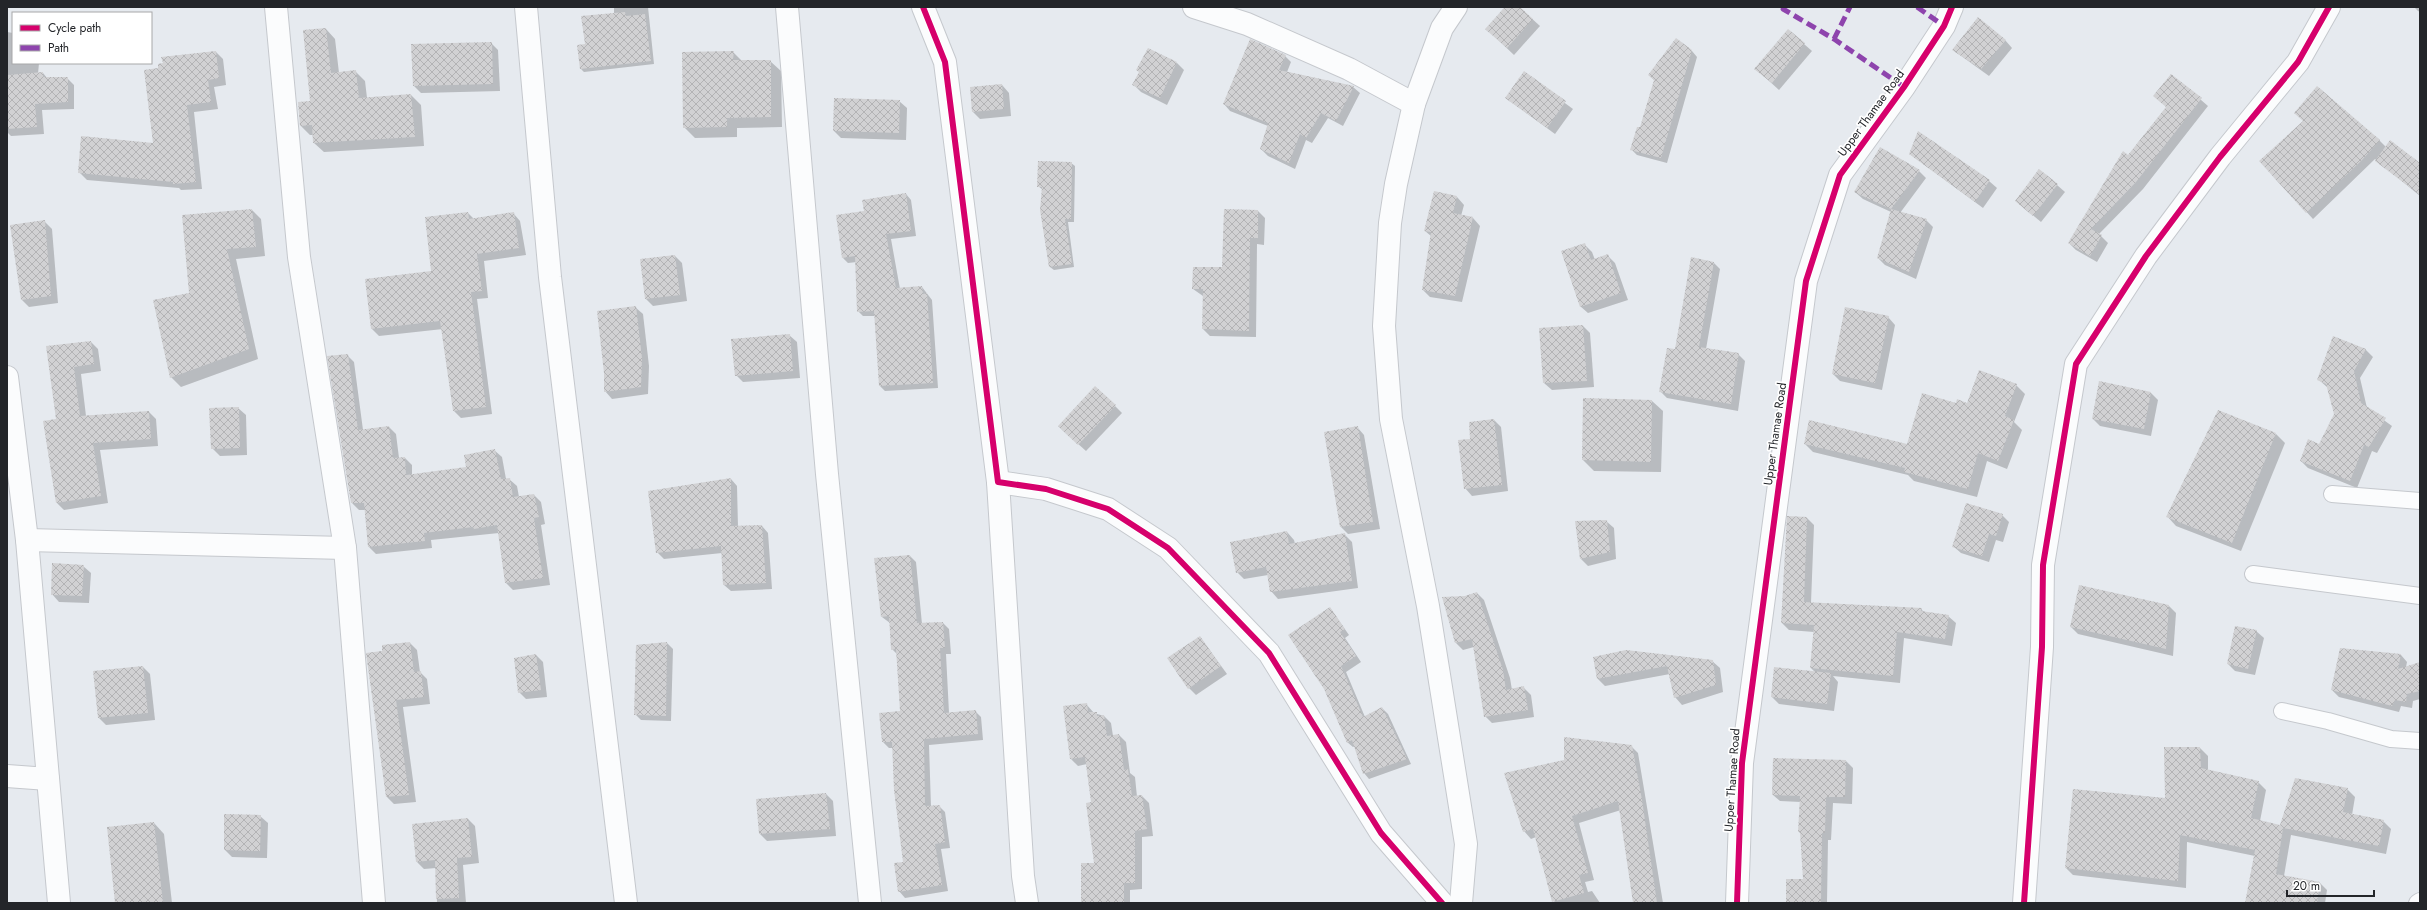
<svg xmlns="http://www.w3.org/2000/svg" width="2427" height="910" font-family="Jost,sans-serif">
<defs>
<pattern id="building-cross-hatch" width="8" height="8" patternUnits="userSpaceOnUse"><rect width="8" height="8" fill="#d1d1d3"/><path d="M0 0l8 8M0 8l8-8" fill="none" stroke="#b3b3b5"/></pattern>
</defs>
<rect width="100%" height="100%" fill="#e6eaef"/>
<g fill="#0003">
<path d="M614,7H648L654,64L584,72L581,69L586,45L614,14Z"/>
<path d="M1506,7H1519L1540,26L1514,55L1494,36Z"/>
<path d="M2414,7H2420V12L2418,11Z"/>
<path d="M326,29L335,39L339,73L355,71L365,81L367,98L411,95L421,105L424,146L324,152L314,143V135H310L301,126L312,102Z"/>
<path d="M7,32L13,33V63H39L38,74L43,73L47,78H67L74,85V109L42,110L44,134L11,136L7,132Z"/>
<path d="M2005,40L2012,48L1989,76L1953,50Z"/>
<path d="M491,43L498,50L500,91L421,93L414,86Z"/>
<path d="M1804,44L1812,51L1779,90L1756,69Z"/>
<path d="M1692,51L1697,57L1667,163L1637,155L1632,150L1641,129L1655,81L1649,75Z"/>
<path d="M216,52L223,59L226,85L214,87L218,109L194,112L202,189L181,190L179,188L87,180L79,172L154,144L160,69Z"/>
<path d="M733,52L742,61H770L781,71L782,127L737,128V137L695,138L684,127Z"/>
<path d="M1285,56L1291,62L1287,72L1353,87L1360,93L1343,126L1328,118L1312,143L1306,140L1295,169L1268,156L1261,149L1268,126L1230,111L1224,104Z"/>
<path d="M1177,63L1184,70L1167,105L1141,92L1134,85Z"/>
<path d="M1524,73L1573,109L1555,134L1506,98Z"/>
<path d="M2172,75L2208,106L2143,189L2099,234L2108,243L2097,262L2076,250L2069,243L2128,157L2167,108Z"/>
<path d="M1002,85L1009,93L1011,116L980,119L973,112Z"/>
<path d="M899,101L907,108L906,140L841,138L834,131Z"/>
<path d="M1918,133L1989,181L1997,188L1983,208L1910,154Z"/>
<path d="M2379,140L2386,147L2420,165V196L2375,159L2313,219L2260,161Z"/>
<path d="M1880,149L1919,171L1926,178L1900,213L1926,220L1933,227L1916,279L1885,265L1878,258L1891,212L1863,199L1855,192Z"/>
<path d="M1071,163L1075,166L1074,222H1068L1074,267L1054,270L1050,267L1042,209L1043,190L1038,186Z"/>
<path d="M2057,185L2065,192L2041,222L2016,201Z"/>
<path d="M906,194L911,200L916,236L891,239L900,289L922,287L932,300L938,388L885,391L880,386L875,316H863L858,311L857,262L848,263L843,258L865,212Z"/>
<path d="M1457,197L1464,205L1461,216L1473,218L1480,226L1462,302L1430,297L1423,290L1431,236L1425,231Z"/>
<path d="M252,210L261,219L265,256L236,259L258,359L181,387L171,377L190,294Z"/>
<path d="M1258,211L1265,218L1264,245L1257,244L1256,337L1210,336L1203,329V296L1193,289L1223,268Z"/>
<path d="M468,213L474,219L513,213L520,221L526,255L484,261L488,298L477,299L492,414L461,418L454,411L443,329L379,336L371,328L433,272Z"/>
<path d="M45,222L52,229L58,303L29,307L22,300Z"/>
<path d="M1585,245L1592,252L1595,260L1608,256L1615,263L1628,300L1588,313L1580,306Z"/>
<path d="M675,256L682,263L687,301L653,306L646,299Z"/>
<path d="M1713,262L1720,269L1706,349L1738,354L1745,361L1738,411L1667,398L1660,391Z"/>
<path d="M635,307L643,314L649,366L648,394L612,399L605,391V373Z"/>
<path d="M1888,317L1895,325L1882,390L1840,381L1833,374Z"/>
<path d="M1583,326L1590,333L1594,387L1552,390L1544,383Z"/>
<path d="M789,335L797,342L800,378L743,382L736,375Z"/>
<path d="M2334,338L2366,350L2373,357L2360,378L2367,408L2392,426L2377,453L2372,451L2357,488L2308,468L2301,461L2320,445L2335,414L2328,388L2318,379Z"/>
<path d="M91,342L98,349L101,371L81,374L86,416L149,412L156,419L158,446L100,450L108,503L64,510L57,503V420L47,347Z"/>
<path d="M347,355L354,362L363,430L389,427L396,434L399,458H405L412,465V475L467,468L494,450L502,457L506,479H509L517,486L519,497L534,495L541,502L545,524L541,525L550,585L513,590L506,583L499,533L431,540L432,548L376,554L369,547L365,510H359L352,503Z"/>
<path d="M2016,385L2025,394L2014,422L2022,430L2007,469L1987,461L1977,497L1914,481L1908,475L1813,452L1805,444L1907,445L1957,404H1968Z"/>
<path d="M2151,393L2158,400L2151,436L2100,426L2093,419Z"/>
<path d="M1652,401L1663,411L1661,472L1594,471L1583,460Z"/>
<path d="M1115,406L1122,413L1086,451L1066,433Z"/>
<path d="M238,408L246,415L247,455L220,456L212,448Z"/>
<path d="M1494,420L1501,427L1508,491L1472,496L1465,488L1472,440Z"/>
<path d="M1357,427L1364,435L1380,529L1348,534L1340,526Z"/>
<path d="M2276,434L2285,443L2241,551L2176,526L2167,516Z"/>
<path d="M731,479L737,486L738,527L762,526L768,533L772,589L731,591L724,585L722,553L664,559L657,552Z"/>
<path d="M2002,515L2009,522L2003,542L1996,540L1989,562L1961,553L1953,546Z"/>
<path d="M1788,517L1807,518L1814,525L1811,603L1921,609L1924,612L1948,616L1956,623L1952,646L1904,638L1900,683L1833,676L1838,682L1834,711L1779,704L1772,697L1816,673L1811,668L1814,632L1789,630L1782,623Z"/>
<path d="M1606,521L1614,528L1616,559L1588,566L1581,559Z"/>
<path d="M1287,532L1294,540L1295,544L1345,535L1352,542L1358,588L1278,599L1271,591L1268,575L1244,579L1237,572Z"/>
<path d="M910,556L916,562L922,624L943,623L949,629L951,654H946L949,713L975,711L981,717L983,740L929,745L931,807L939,806L945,812L950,848L941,849L948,891L905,898L899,891L904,863L893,748H889L883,742L901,712L898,655L892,649L890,623L882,617Z"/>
<path d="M83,566L91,573L89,603L59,602L52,594Z"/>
<path d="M1477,593L1484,600L1510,678L1512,690L1524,688L1531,695L1534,717L1492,723L1485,716L1474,647L1463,650L1456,643L1443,598L1465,597Z"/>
<path d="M2169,606L2176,613L2173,656L2078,634L2071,627Z"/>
<path d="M1330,608L1349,635L1345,638L1361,662L1346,672L1365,717L1382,708L1388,714L1411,764L1369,779L1364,773L1355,746L1353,747L1347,742Z"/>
<path d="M2256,631L2264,638L2255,675L2235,671L2228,664Z"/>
<path d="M1200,637L1227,674L1196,695L1189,688Z"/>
<path d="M410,643L417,650L420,672L427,679L430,704L403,707L416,802L394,804L387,797L367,654L383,652Z"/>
<path d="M667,643L673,649L671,721L641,720L635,714L637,645Z"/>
<path d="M536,655L543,662L547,697L526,699L519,692Z"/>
<path d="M2401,655L2407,662L2406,667L2420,663V699L2413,701L2412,708L2401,706L2399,712L2339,697L2332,690Z"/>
<path d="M1594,658L1712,661L1720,668L1723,692L1682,705L1675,697L1670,674L1605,686L1598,679Z"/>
<path d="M143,667L150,674L155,720L106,725L99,718Z"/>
<path d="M1086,704L1094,713L1104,716L1111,723L1113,736L1119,735L1126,742L1130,773L1135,777L1137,797L1142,796L1149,803L1153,836L1142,837V889L1130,890V903H1082L1096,864L1093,803L1087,764L1078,766L1071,759Z"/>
<path d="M1631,746L1638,753L1663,903H1634L1621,810L1579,823L1594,880L1585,882L1588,892L1592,891L1600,903H1555L1536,837L1531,839L1524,831Z"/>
<path d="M2200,748L2208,756V771L2258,782L2266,790L2260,821L2281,827L2347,789L2355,797L2352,815L2383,821L2391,829L2386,854L2291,835L2284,876L2320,883L2327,890L2325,903H2246L2255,856L2187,842L2186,888L2073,875L2066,868L2166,799Z"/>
<path d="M1846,761L1853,768L1852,804L1833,803L1831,840H1828L1827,903H1787L1804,880L1801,834L1799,832L1801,802L1780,801L1773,795Z"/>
<path d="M826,794L833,801L836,836L767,841L760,834Z"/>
<path d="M260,816L268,823L267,858L232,857L225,850Z"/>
<path d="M468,819L475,826L479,863L463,865L466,903H437L436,868L424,869L417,862L413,825Z"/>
<path d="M154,823L164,834L172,903H116Z"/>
</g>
<g fill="url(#building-cross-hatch)">
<path d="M1505,7H1520L1533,19L1507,48L1485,29Z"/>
<path d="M625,12L626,16L645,14L651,61L580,69L577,45L585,44L581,16Z"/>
<path d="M1978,17L2006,40L1981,69L1952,50Z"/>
<path d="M326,28L331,73L356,70L359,98L411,94L415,137L313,143L312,125L300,126L298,102L310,101L303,30Z"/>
<path d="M1788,29L1805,43L1772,83L1754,69Z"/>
<path d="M1676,38L1692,50L1661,158L1630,150L1637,127H1640L1654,80L1648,75Z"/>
<path d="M1250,39L1286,55L1279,70L1354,86L1336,121L1321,113L1306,138L1300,134L1289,163L1260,149L1268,123L1223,104Z"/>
<path d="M492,42L493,84L413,86L411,44Z"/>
<path d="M1148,48L1177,62L1160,98L1132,85L1139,72L1136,70Z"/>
<path d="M216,51L219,78L208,80L211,102L187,105L196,182L173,184V182L78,173L81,136L153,143L144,70L158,68V64L163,63L161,57Z"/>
<path d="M734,51L733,60H771V117L727,118V127L683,128L682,52Z"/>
<path d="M1524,71L1566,101L1547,128L1505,98Z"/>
<path d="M43,72V77H68V102L35,104L37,127L7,129V75Z"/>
<path d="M2171,74L2202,98L2136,182L2091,229L2102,235L2090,256L2068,243L2123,151L2128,155L2166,107L2153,96Z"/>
<path d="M1002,84L1004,109L972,112L970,87Z"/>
<path d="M2317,86L2380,140L2362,160L2306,213L2259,161L2303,121L2294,113Z"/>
<path d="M834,98L900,100L899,133L833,131Z"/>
<path d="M1918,131L1990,180L1975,202L1909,154Z"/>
<path d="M2390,140L2420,163V195L2375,161Z"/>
<path d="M1880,147L1920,170L1891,209L1854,192Z"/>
<path d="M1038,161L1072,162L1071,219H1065L1072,264L1049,267L1040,210L1042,187H1037Z"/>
<path d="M2039,169L2058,184L2033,216L2015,201Z"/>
<path d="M1434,191L1457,196L1453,213L1473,217L1455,296L1422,290L1431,232L1424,231Z"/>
<path d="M906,193L911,231L886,234L896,288L922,286L923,294L927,293L933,383L879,386L874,311L857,312L855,256L842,258L836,215L864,211L862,200Z"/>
<path d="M252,209L256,247L227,249L249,349L170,378L153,300L189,293L182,215Z"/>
<path d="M1224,209L1258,210V238H1250L1249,331L1202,329L1203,289H1192L1193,267H1222Z"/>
<path d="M1891,209L1927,219L1909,272L1877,258Z"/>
<path d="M468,212L469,219L514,212L519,248L477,254L482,291L471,292L486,407L453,411L440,321L371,329L365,279L431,271L425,217Z"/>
<path d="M45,220L51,296L21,300L10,225Z"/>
<path d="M1585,243L1591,260L1608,254L1621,293L1580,307L1561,251Z"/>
<path d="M675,255L680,295L645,299L640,259Z"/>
<path d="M1691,257L1714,262L1699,347L1739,353L1731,404L1659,392L1667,348L1675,349Z"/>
<path d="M636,306L642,358L641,387L604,392V373L597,311Z"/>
<path d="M1845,307L1889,316L1875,383L1832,374Z"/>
<path d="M1583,325L1587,381L1543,383L1539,328Z"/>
<path d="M790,334L793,371L735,376L731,339Z"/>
<path d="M2333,336L2366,349L2354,371L2361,403L2386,418L2369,447L2364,445L2350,481L2300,461L2308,439L2319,444L2334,414L2326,384L2317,380Z"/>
<path d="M91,341L94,364L74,367L80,416L149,411L151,439L93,443L101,496L56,503L43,421L56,419L46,346Z"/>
<path d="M348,354L358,430L389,426L393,458L405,457L406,475L466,467L464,455L495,449L501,479L510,478L513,497L534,494L539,517L534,518L543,578L505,583L497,525L474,529L473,527L424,533L425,541L368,547L364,503H351L327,356Z"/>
<path d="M1979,370L2017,384L2005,416L2014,420L1998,461L1978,453L1968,489L1904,472L1905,468L1804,444L1809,420L1907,444L1922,393L1956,403L1957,399L1967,403Z"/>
<path d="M2099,381L2151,392L2144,429L2092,419Z"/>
<path d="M1095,386L1116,405L1078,445L1058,426Z"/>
<path d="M1583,398L1652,400L1651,462L1582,460Z"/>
<path d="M239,407L240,448L211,449L209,408Z"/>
<path d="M2218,410L2276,433L2232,543L2166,517Z"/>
<path d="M1494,419L1502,485L1464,489L1458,440L1470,439L1469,422Z"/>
<path d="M1358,426L1373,522L1340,527L1324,432Z"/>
<path d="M731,478V526L762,525L766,583L723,585L721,546L656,553L648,491Z"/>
<path d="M1966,503L2003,514L1996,536L1989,534L1982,556L1952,547Z"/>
<path d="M1787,516L1807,517L1804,602L1922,608L1921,611L1949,615L1945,639L1897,632L1893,676L1810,668L1814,625L1781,623Z"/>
<path d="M1607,520L1610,552L1580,559L1575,521Z"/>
<path d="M1287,531L1289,544L1345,533L1352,581L1270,592L1266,567L1236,573L1230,542Z"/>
<path d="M910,555L917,623L943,622L945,648H940L944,713L976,710L978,734L924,739L925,806L940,805L945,842L935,844L942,885L898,892L894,863L903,862L894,790L892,742H882L879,713L900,711L896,649L891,650L889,616L881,617L874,558Z"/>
<path d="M52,563L84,565L82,596L51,595Z"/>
<path d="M2079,585L2169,605L2166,649L2070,627Z"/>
<path d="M1477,592L1503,670L1506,690L1524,686L1528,710L1484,717L1472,639L1455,643L1442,597L1465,596Z"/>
<path d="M1330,607L1345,629L1340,632L1356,656L1341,666L1363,717L1382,707L1407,759L1363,774L1352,740L1347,743L1324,689L1288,635Z"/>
<path d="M2235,626L2257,630L2248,669L2227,664Z"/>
<path d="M1200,636L1221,666L1188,689L1167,658Z"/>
<path d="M410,642L414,672L421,671L424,697L396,700L409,795L386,797L366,653L382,651V645Z"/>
<path d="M667,642L666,716L634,715L636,645Z"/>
<path d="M2340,648L2401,654L2398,669L2420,662V691L2407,694L2406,702L2395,700L2392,706L2331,690Z"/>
<path d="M1626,650L1713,660L1716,685L1674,698L1667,666L1597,679L1593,657Z"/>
<path d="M536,654L541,690L518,693L514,658Z"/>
<path d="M143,666L148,713L98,718L93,671Z"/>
<path d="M1774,667L1831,673L1827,704L1771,697Z"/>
<path d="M1087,703L1088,712H1097V716L1104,715L1107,736L1119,734L1124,770L1128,769L1132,796L1142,795L1147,829L1135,831V883H1124V903H1081V863H1094L1086,803L1091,802L1085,757L1070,759L1063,706Z"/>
<path d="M1564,737L1632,745L1642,800L1657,903H1633L1618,801L1572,816L1588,873L1579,875L1584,893L1552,902L1533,829L1523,832L1504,773L1564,760Z"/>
<path d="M2164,747H2200L2201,768L2259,781L2251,818L2280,825L2295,778L2348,788L2343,812L2384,820L2379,846L2283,828L2276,874L2320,882L2317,903H2245L2255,850L2180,835L2178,881L2065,868L2073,789L2165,798Z"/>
<path d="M1773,758L1846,760L1845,797H1826L1825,833H1822L1821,903H1786V879H1803L1800,832H1798L1800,796L1772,795Z"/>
<path d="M826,793L830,829L759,834L756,799Z"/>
<path d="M224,814L261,815L260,851L224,850Z"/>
<path d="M468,818L472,857L457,858L459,898L436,899L435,860L416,862L412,824Z"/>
<path d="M154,822L163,903H115L107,827Z"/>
</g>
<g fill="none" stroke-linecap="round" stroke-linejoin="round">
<g stroke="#c5c8cd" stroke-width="18">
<g id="service">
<path d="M2332,494L2420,501"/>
<path d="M2253,574L2420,596"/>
<path d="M2282,711L2328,721L2391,739L2420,741"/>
<path d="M2417,903L2420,901"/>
</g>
</g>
<g stroke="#c5c8cd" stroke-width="24">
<g id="minor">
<path d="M276,7L299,257L345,548L374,903"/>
<path d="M526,7L550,277L626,903"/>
<path d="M787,7L827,474L870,903"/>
<path d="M923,7L945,62L998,482L1046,489L1108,509L1168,548L1269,653L1381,833L1442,903"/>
<path d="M1194,7L1247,24L1349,69L1414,104"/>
<path d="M1456,7L1442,28L1414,104L1396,184L1390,223L1384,326L1391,419L1428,606L1466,844L1461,903"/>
<path d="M7,377L27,540L59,903"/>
<path d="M998,482L1023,876L1027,903"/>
<path d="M27,540L345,548"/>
<path d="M7,776L48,779"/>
<path d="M2024,903L2042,647L2043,565L2076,364L2146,256L2220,157L2298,62L2329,7"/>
</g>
</g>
<g stroke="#c5c8cd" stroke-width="24">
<path id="tertiary" d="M1737,903L1742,763L1806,281L1840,175L1904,87L1944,26L1952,7"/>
</g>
<use href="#service" stroke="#fbfcfd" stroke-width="16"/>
<use href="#minor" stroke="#fbfcfd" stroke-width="22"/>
<use href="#tertiary" stroke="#fbfcfd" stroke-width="22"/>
<g stroke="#8e44ad" stroke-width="5" stroke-dasharray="10 5" stroke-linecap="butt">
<path d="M1784,7L1783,9L1834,39L1904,87"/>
<path d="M1917,7L1944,26"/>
<path d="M1834,39L1850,7"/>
</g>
<g stroke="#fff" stroke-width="8">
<g id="cycleway">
<path d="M923,7L945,62L998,482L1046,489L1108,509L1168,548L1269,653L1381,833L1442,903"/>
<path d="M1737,903L1742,763L1806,281L1840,175L1904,87L1944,26L1952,7"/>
<path d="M2024,903L2042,647L2043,565L2076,364L2146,256L2220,157L2298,62L2329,7"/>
</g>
</g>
<use href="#cycleway" stroke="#d6006c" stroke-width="6"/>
</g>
<g text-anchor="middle" stroke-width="3.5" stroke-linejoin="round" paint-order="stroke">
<g font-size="12" fill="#232529" stroke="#fff">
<text transform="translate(1871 113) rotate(-54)" y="4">Upper Thamae Road</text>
<text transform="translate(1775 434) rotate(-82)" y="4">Upper Thamae Road</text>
<text transform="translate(1732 780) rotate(-86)" y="4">Upper Thamae Road</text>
</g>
</g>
<rect width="2427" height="910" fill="none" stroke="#232529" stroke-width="16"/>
<rect x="12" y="12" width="140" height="52" fill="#ffffff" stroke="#a7a8a9"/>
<rect x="20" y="25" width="20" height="6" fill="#d6006c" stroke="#a7a8a9"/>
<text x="48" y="32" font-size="12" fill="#232529">Cycle path</text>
<rect x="20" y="45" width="20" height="6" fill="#8e44ad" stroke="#a7a8a9"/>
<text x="48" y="52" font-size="12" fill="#232529">Path</text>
<path d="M2287 890v6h87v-6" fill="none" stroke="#232529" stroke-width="2"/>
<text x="2293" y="890" font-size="12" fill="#232529" stroke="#ffffff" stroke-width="3" paint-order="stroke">20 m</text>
</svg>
